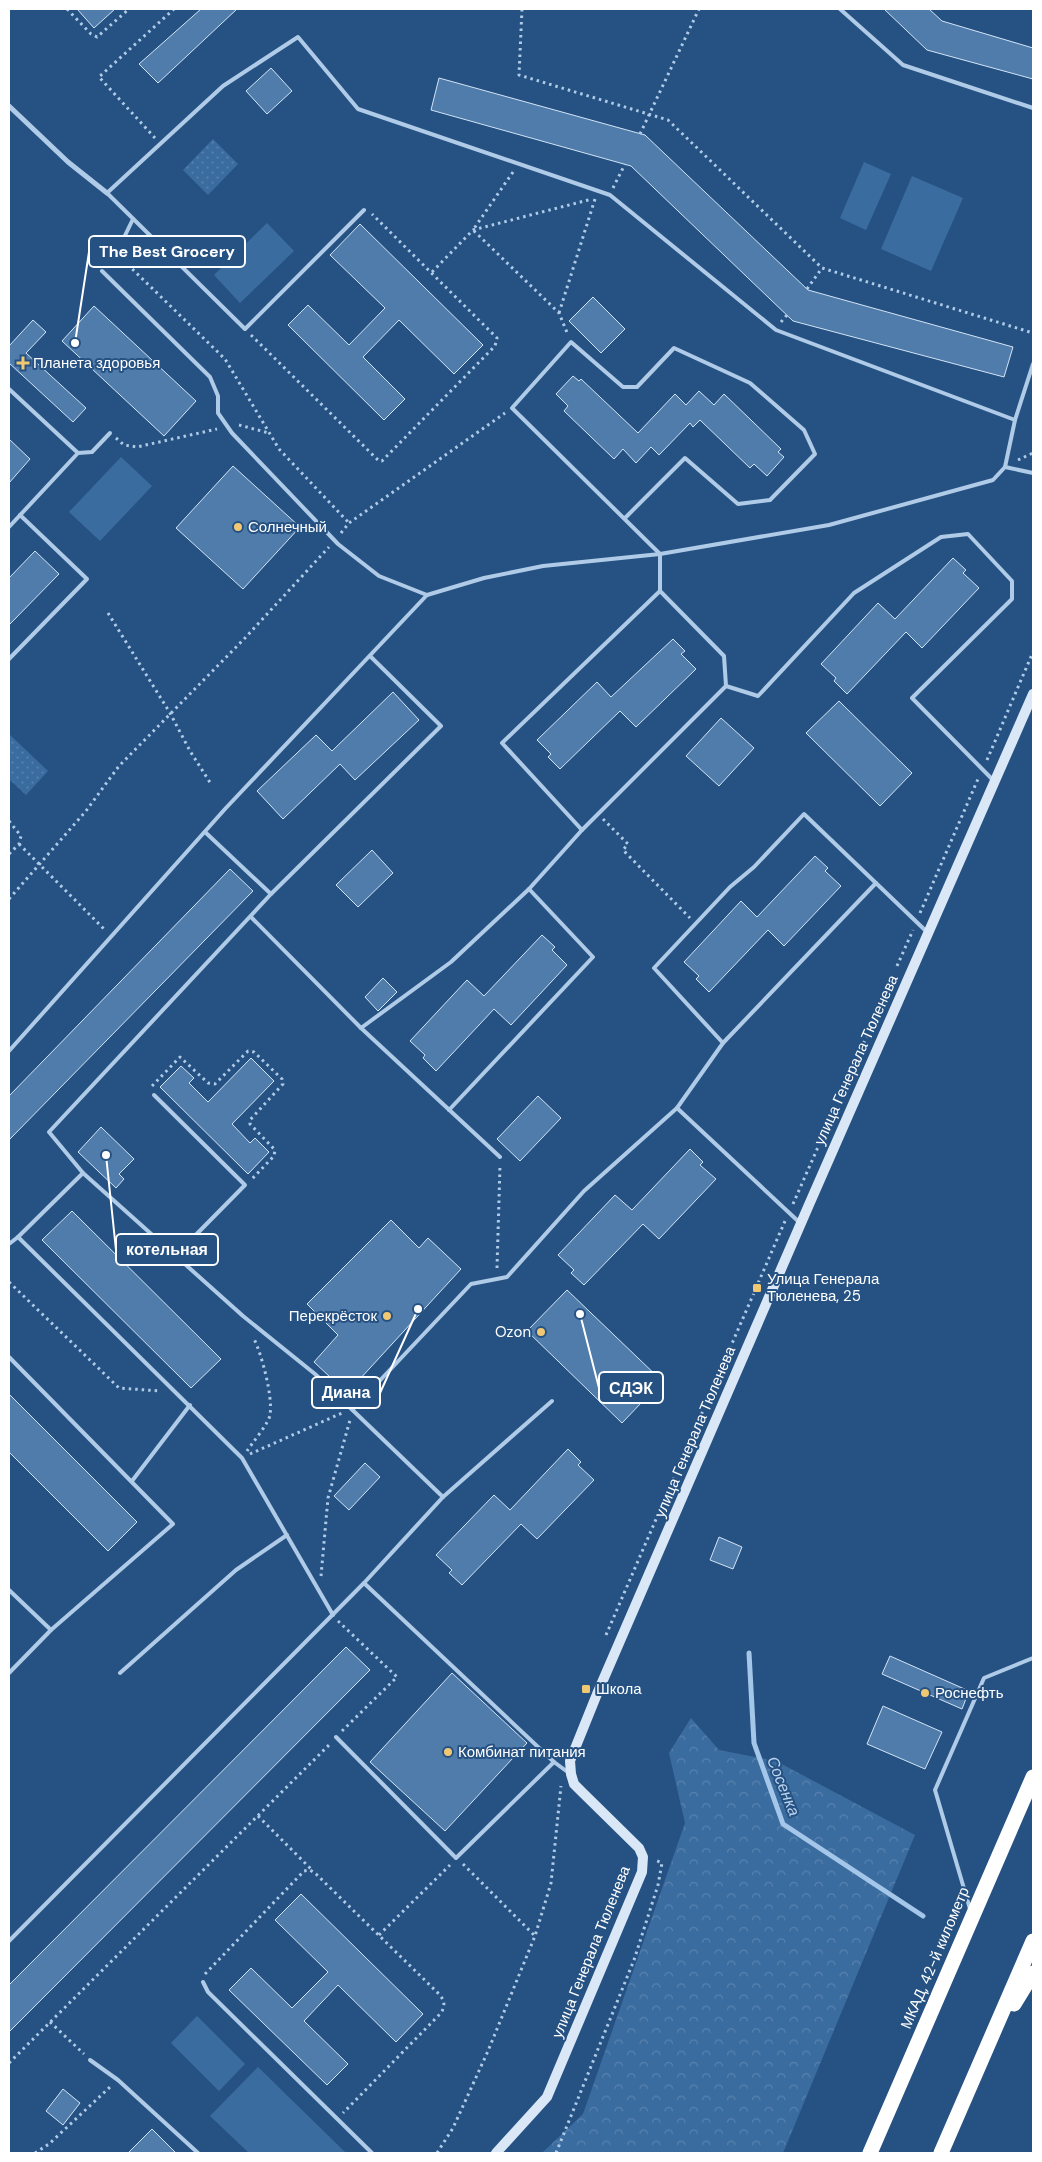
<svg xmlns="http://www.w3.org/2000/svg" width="1042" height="2162" font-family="'DM Sans',sans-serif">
<defs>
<pattern id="forest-crowns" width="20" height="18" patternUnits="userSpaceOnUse" patternTransform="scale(1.25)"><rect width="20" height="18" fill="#3b6ca0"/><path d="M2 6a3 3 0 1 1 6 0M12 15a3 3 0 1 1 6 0" fill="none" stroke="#5882ae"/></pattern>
<pattern id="park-dots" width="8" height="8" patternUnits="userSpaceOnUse" patternTransform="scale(1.25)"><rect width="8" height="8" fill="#3b6ca0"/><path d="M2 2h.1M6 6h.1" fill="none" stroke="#5882ae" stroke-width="1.8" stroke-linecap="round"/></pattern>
</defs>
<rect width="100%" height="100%" fill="#265283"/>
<path fill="url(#forest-crowns)" d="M691,1718L719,1750L776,1761L915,1835L783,2153H542L583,2114L685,1823L669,1753Z"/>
<g fill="url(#park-dots)">
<path d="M213,139L238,164L208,195L183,170Z"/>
<path d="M9,734L48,771L26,795L9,779Z"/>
</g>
<g fill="#3b6ca0">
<path d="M864,162L891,174L866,230L840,218Z"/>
<path d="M912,176L963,198L931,271L881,249Z"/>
<path d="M267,223L294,251L240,303L214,275Z"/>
<path d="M121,457L152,486L100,541L69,512Z"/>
<path d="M197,2016L245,2064L219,2091L171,2043Z"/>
<path d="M258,2067L346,2153H249L210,2116Z"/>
</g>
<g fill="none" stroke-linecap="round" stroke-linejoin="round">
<path stroke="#a4c6e8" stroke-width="5" d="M749,1653L754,1743L783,1824L923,1916"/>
</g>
<g fill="#4f7cab" stroke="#d3e4f6">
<path d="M77,9H115L94,28Z"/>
<path d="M201,9H237L158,83L139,64Z"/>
<path d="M884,9H929L942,21L1033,48V79L927,50Z"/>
<path d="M271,68L292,91L267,114L246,91Z"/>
<path d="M439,78L645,135L808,290L1013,347L1004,377L793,321L631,166L431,110Z"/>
<path d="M360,224L483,345L454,374L399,320L363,357L405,399L384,420L288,325L308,305L349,345L385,308L330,255Z"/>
<path d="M593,297L625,329L601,353L569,321Z"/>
<path d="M94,306L196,401L164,436L62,341Z"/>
<path d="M33,320L46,332L26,353L86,408L73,422L9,363V346Z"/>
<path d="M573,376L579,381L581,379L638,433L675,394L686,405L699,391L714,405L724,394L781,449L778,452L784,457L767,476L754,464L750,468L700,420L693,427L690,423L659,455L651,447L636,463L623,449L614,459L564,411L568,406L556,394Z"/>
<path d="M9,439L30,459L9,483Z"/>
<path d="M233,466L300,527L243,589L176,528Z"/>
<path d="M35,551L59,574L9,625V578Z"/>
<path d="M953,558L966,570L963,573L979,588L922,648L906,632L847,694L834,681L836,678L821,664L878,603L895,619Z"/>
<path d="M673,639L685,651L681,654L696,669L636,727L620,711L560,769L548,757L551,754L537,740L597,682L611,697Z"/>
<path d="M393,692L419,720L355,780L340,764L283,819L257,791L316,735L332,751Z"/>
<path d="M839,701L912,773L880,806L806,733Z"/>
<path d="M721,718L754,748L719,786L686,756Z"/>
<path d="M372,850L393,873L358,907L336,885Z"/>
<path d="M815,856L828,868L825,871L841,886L784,946L768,930L709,992L696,979L699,976L684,962L741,901L757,917Z"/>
<path d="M230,869L253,891L9,1140V1096Z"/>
<path d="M542,935L555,947L552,950L567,965L511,1025L494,1009L436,1071L423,1058L425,1055L410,1041L467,980L484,996Z"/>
<path d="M383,978L397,992L378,1011L365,997Z"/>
<path d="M251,1058L274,1081L232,1124L250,1143L255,1138L269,1152L248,1174L160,1087L181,1066L194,1078L189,1083L208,1102Z"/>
<path d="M538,1096L561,1118L520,1161L497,1139Z"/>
<path d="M101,1127L134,1159L119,1174L124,1179L116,1188L78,1152Z"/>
<path d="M690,1149L703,1162L700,1165L716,1179L659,1239L643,1224L584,1285L571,1273L574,1270L558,1255L615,1195L632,1210Z"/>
<path d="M72,1211L221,1359L191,1388L42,1240Z"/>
<path d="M391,1220L419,1248L428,1238L461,1269L347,1393L314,1362L338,1335L307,1304Z"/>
<path d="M567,1290L662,1381L622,1423L527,1331Z"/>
<path d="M9,1394L137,1522L108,1551L9,1452Z"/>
<path d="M568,1449L581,1462L578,1465L594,1480L537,1539L521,1524L462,1585L449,1573L452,1570L436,1555L494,1495L510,1510Z"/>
<path d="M365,1463L380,1477L349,1510L334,1496Z"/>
<path d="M719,1537L742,1547L733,1569L710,1560Z"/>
<path d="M346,1647L370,1670L9,2032V1985Z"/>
<path d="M890,1656L969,1691L962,1709L882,1674Z"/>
<path d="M452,1673L527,1743L445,1831L370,1762Z"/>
<path d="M883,1706L942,1732L925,1769L867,1744Z"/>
<path d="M301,1894L423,2014L396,2042L338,1985L304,2021L348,2064L327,2085L229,1990L251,1968L292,2008L328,1972L275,1920Z"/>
<path d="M63,2089L80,2103L63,2125L46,2111Z"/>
<path d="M152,2129L176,2153H128Z"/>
</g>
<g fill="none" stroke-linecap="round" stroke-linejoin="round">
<g stroke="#afcbe7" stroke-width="3" stroke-dasharray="2.5 4" stroke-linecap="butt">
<path d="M67,9L91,34L97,37L129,9"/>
<path d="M522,9L519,75L668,120L822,268L1033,333"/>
<path d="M640,134L699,9"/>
<path d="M155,138L99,77L174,9"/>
<path d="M513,172L473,230L559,313L568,335"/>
<path d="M613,188L625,164"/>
<path d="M123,260L225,359L279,449L349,523"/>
<path d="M432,272L473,230L592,199"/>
<path d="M807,289L822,268"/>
<path d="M559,313L595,199"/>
<path d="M781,322L787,315"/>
<path d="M251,335L379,461H382L495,346L497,338L372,214"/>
<path d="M239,425L269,433"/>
<path d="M116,438L124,445L137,447L217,429"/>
<path d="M1018,460L1033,453"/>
<path d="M341,533L349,523L505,413"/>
<path d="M108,613L170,713L190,751L211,784"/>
<path d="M987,760L1033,652"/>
<path d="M603,819L628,844L623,850L690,918"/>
<path d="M9,821L21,836L19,844L9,854"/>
<path d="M19,844L105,930"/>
<path d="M9,899L86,811L119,766L245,638L329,547"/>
<path d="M920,913L978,779"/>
<path d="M897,966L913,930"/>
<path d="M152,1086L180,1057L208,1083L215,1084L248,1051L254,1052L282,1079L283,1084L250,1120V1124L275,1150L274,1156L251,1180"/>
<path d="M793,1204L895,972"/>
<path d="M497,1268L500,1165"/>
<path d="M9,1282L119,1388L160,1391"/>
<path d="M247,1451C252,1443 269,1423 270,1415C273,1397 262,1355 254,1339"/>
<path d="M250,1454L342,1413"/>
<path d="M321,1576L328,1498L350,1420"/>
<path d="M338,1621L397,1677L342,1731"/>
<path d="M606,1635L785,1221"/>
<path d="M258,1816L312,1870"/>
<path d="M463,1864L535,1936"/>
<path d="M379,1935L450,1865"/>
<path d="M205,1974L304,1871L310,1870L316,1874L440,1995C445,2002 445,2006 441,2013L343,2113"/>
<path d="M50,2022L84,2054"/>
<path d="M9,2063L331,1743"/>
<path d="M35,2153L49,2144L110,2087"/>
<path d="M437,2153L453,2128L488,2051L535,1936L551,1883L561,1786"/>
<path d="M556,2153L634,1960L658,1885L662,1863L655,1860"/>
</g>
<g stroke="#afcbe7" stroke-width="4">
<path d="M840,9L903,65L1033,108"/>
<path d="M364,210L245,329L107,193L223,86L298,37L358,109L610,195L776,330L1015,420"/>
<path d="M116,254L133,219"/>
<path d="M102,271L210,377L218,396V413L232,433L338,544L379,576L427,595"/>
<path d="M9,389L78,453L9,527"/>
<path d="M78,453L92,452L110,433"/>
<path d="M1005,467L1015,420L1033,364"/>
<path d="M625,518L685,458L738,504L770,500L815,454L804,430L750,383L674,348L637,387H623L571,342L512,408L660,554V591L724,656L726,686L758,696L854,593L941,537L968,534L1012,581V599L912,698L993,780"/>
<path d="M660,591L502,743L582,830L726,686"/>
<path d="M370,656L441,726L271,894L49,1132L83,1173L243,1316L315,1374L443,1497"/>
<path d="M9,659L87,579L20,515"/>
<path d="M205,832L271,894"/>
<path d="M251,917L361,1028L500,1157"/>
<path d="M361,1028L451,962L529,889L582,830"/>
<path d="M723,1043L654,968L730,887L754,867L804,814L927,932"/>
<path d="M9,1051L225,809L427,595L484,578L543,566L660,554L829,525L993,480L1005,467L1033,473"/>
<path d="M154,1095L245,1185L175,1256"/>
<path d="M449,1110L593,957L529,889"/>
<path d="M799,1222L677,1108L723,1043L876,883"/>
<path d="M18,1237L242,1458L333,1615"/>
<path d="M9,1244L18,1237L83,1173"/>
<path d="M9,1357L173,1524L51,1630L9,1673"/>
<path d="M353,1409L471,1284L507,1277L584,1191L677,1108"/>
<path d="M132,1481L190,1405"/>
<path d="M364,1583L554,1762L569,1773"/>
<path d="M9,1590L51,1630"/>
<path d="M120,1673L236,1570L287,1535"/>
<path d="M336,1737L456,1858L554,1762"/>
<path d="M970,1909L935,1790L984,1678L1033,1658"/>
<path d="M9,1941L364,1583L443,1497L552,1401"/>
<path d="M203,1982L208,1992L372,2153"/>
<path d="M90,2060L118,2080L198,2153"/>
</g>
<path stroke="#afcbe7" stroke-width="5" d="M9,106L68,162L107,193"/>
<path stroke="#d9e7f6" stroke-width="10" d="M496,2153L547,2097L642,1872L643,1857L639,1848L583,1793L574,1784L571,1774L570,1761L597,1694L808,1207L1033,694"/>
<g stroke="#fff" stroke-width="15">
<path d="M1014,2004L1033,1973"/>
<path d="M870,2153L1033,1777"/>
<path d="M941,2153L1033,1941"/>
</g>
</g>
<g fill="#f0c874" stroke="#265283" stroke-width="2">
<path d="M20.5 355.5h5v5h5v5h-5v5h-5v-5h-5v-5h5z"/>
<circle cx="238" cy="527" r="5"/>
<rect x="752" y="1283" width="10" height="10" rx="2.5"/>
<circle cx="387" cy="1316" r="5"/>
<circle cx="541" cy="1332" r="5"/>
<rect x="581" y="1684" width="10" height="10" rx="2.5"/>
<circle cx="925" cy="1693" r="5"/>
<circle cx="448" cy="1752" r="5"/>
</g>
<g text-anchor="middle" stroke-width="4" stroke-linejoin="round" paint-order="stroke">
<g font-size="15" fill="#fff" stroke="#265283" text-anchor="start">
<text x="33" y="368">Планета здоровья</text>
<text x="248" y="532">Солнечный</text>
<text x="767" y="1284">Улица Генерала<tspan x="767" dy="17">Тюленева, 25</tspan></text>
<text x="377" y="1321" text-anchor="end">Перекрёсток</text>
<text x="531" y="1337" text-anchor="end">Ozon</text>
<text x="596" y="1694">Школа</text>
<text x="935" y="1698">Роснефть</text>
<text x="458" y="1757">Комбинат питания</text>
</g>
<g font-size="15" fill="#fff" stroke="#265283">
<text transform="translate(856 1060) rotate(-66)" y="5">улица Генерала Тюленева</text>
<text transform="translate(695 1432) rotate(-67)" y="5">улица Генерала Тюленева</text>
<text transform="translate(591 1952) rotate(-68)" y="5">улица Генерала Тюленева</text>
<text transform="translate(935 1958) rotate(-67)" y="5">МКАД, 42-й километр</text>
</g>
<g font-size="16" font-style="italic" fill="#bbd4ef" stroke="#265283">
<text transform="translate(784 1786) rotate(68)" y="6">Сосенка</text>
</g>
</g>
<path fill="none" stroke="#fff" stroke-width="2" d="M75 343L89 252M106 1155L116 1250M580 1314L599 1388M418 1309L380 1393"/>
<g fill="#fff" stroke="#265283" stroke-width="2">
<circle cx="75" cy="343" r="5"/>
<circle cx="106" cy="1155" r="5"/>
<circle cx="580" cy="1314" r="5"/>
<circle cx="418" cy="1309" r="5"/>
</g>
<g fill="#265283" stroke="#fff" stroke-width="2">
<rect x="89" y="236" width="156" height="31" rx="5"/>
<rect x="116" y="1234" width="102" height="31" rx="5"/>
<rect x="599" y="1372" width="64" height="31" rx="5"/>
<rect x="312" y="1377" width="68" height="31" rx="5"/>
</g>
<g font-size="16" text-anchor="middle" font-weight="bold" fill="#fff">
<text x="167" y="257">The Best Grocery</text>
<text x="167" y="1255">котельная</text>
<text x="631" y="1394">СДЭК</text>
<text x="346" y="1398">Диана</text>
</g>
<rect width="1042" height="2162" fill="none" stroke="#ffffff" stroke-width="20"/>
</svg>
